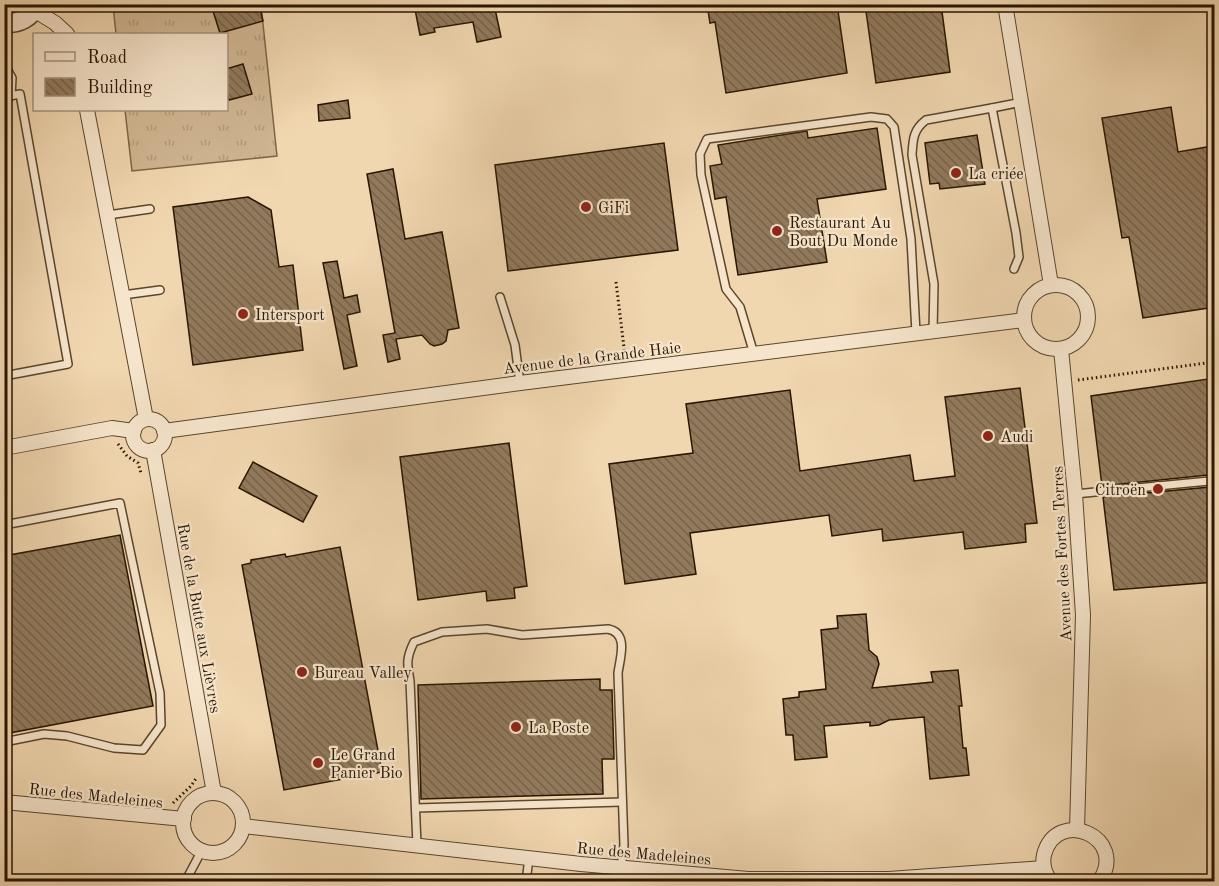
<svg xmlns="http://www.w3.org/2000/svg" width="1219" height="886" font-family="'Old Standard TT',serif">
<defs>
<pattern id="grass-tufts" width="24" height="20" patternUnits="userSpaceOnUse" patternTransform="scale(1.5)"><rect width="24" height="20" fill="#cfb692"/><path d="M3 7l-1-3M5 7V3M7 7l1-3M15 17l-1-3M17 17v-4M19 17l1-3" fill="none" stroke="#b29c7c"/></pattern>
<pattern id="building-back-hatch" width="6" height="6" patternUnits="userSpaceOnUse" patternTransform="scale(1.5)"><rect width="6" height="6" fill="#917a5c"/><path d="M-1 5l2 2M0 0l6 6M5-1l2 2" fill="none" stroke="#76634a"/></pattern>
</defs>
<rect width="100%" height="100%" fill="#f1d7b0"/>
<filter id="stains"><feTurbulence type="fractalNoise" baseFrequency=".00333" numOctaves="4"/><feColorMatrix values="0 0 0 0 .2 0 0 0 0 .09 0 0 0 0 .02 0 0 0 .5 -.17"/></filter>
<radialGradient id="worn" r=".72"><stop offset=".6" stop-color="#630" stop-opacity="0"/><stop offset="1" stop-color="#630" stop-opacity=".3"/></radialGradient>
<path fill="url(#grass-tufts)" stroke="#7c6649" stroke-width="1.5" d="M113,5H261L277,156L132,171L125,110H226V34H116Z"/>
<g fill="url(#building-back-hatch)" stroke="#281600" stroke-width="1.5">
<path d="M236,4H259L263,21L220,33L213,11Z"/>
<path d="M414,4H494L501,37L477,42L473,22L434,28L435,32L420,35Z"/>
<path d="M707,4H837L847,73L726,93L715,22L710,23Z"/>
<path d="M865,4H941L950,72L876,83Z"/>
<path d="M243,64L252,94L229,100L226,91V69Z"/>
<path d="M348,100L350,118L319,121L318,105Z"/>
<path d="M1171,107L1178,152L1213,146L1215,307L1143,318L1129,237L1122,238L1102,118Z"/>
<path d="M877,128L886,189L817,199L827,262L738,275L726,197L715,199L710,166L722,164L718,145L807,131L808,138Z"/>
<path d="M977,135L985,184L940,189L939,183L930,184L925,143Z"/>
<path d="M664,143L678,250L508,271L495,165Z"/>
<path d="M393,169L405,239L442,232L459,328L448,330L446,341L442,344L434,346L430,344L422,335L396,339L400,359L388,362L383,335L395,333L367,174Z"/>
<path d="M248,197L271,210L279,267L293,265L303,350L193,365L173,207Z"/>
<path d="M337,261L344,298L357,295L360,312L347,315L357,366L344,369L323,263Z"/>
<path d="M1215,378V480L1208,475L1102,486L1091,396Z"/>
<path d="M1020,388L1037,523L1025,524L1026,542L965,549L963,532L883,541L882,529L832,536L829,515L690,533L696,574L625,584L609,464L693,453L686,404L790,390L800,471L910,455L914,481L955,476L945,397Z"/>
<path d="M509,443L527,586L514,588L515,598L487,601L486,591L418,600L400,457Z"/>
<path d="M253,462L317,496L303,522L239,488Z"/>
<path d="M1215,482V582L1114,590L1103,497L1210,487Z"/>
<path d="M120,535L153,706L4,734V556Z"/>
<path d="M340,547L382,772L284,790L242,565L251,563V560L285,554L286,557Z"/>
<path d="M866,614L869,650L877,657L879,664L872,688L933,682L931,672L958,670L962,706H959L963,748H966L969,775L930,779L924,717L889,720L879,725L870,726V722L824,726L827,757L795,760L793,735H786L783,699L799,697V692L826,689L821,630L838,628L837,616Z"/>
<path d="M600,679V690H612L614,759H602L603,794L421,799L418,685Z"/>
</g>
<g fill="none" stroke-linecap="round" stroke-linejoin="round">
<g stroke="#5a462c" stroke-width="10">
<g id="service">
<path d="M4,64L12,78L11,96"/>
<path d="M4,97L20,94L68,364L4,376"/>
<path d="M992,108L1022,102"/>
<path d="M108,215L150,209"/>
<path d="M123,295L160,290"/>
<path d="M500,297L515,345L520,383"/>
<path d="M933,331L934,284L912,155C913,139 913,130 926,120L992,108L1016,233L1019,257L1014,269"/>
<path d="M754,354L740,307L726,289L701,175L700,154L707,139L871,117L887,119L894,127L911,239L916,333"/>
<path d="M1075,494L1209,481"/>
<path d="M4,525L120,503L160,693L161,725L143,750L114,748L67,736L44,734L4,742"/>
<path d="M416,808L622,802"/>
<path d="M417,845L410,681C407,664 406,658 414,642L442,632L487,629L522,635L608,629C629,633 620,658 618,673L624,845L621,868"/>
<path d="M185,882L202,850"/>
<path d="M526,882L529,858"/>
</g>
</g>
<g stroke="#5a462c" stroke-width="16">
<g id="minor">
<path d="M1005,4L1051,285"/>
<path d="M34,10L55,23L67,34"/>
<path d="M87,110L146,419"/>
<circle cx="1056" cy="317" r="32"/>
<path d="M1061,349L1075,494L1083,615L1077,830"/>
<circle cx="149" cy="435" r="16"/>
<path d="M164,431L520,383L1024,320"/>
<path d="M4,448L112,428L134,431"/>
<path d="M153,450L214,793"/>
<circle cx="213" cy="823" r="30"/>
<path d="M4,802L184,819"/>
<path d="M243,826L581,864L748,879H889L1044,868"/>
<path d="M1051,882C1045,874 1042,864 1044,855C1056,806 1130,837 1099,882"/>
</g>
</g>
<g stroke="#5a462c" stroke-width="21">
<path id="tertiary" d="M4,23C19,24 31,18 37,4"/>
</g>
<g stroke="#281600" stroke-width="3" stroke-dasharray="1.5 3" stroke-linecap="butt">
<path d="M616,282L625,356"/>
<path d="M1078,380L1214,362"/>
<path d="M118,444L127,456L138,463L141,473"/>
<path d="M173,803L191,786L197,777"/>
</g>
<use href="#service" stroke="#f6e5cc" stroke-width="7"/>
<use href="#minor" stroke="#f6e5cc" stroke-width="14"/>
<use href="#tertiary" stroke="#f6e5cc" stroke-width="18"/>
</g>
<g fill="#8f2418" stroke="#f6e5cc" stroke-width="2">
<circle cx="956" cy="173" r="6"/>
<circle cx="586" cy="207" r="6"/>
<circle cx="777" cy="231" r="6"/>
<circle cx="243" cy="314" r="6"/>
<circle cx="988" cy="436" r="6"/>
<circle cx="1158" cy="489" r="6"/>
<circle cx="302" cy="672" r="6"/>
<circle cx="516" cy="727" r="6"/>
<circle cx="318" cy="763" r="6"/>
</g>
<g text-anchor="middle" stroke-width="4.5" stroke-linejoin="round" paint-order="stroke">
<g font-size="16" fill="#281600" stroke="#f6e5cc" text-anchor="start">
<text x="968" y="179">La criée</text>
<text x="598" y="213">GiFi</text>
<text x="789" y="228">Restaurant Au<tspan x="789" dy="18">Bout Du Monde</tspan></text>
<text x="255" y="320">Intersport</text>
<text x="1000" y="442">Audi</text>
<text x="1146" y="495" text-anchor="end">Citroën</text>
<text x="314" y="678">Bureau Valley</text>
<text x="528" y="733">La Poste</text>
<text x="330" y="760">Le Grand<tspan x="330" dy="18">Panier Bio</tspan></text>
</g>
<g font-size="16" fill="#281600" stroke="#f6e5cc">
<text transform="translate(592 357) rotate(-7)" y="6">Avenue de la Grande Haie</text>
<text transform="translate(1061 554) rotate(-93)" y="6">Avenue des Fortes Terres</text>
<text transform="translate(200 618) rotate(80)" y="6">Rue de la Butte aux Lièvres</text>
<text transform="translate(96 795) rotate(6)" y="6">Rue des Madeleines</text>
<text transform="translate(644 853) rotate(5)" y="6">Rue des Madeleines</text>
</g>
</g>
<rect width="1219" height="886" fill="none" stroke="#f1d7b0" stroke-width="24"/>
<rect x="6" y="6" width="1207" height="874" fill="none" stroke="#281600" stroke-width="3"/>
<rect x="12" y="12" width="1195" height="862" fill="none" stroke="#281600" stroke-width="1.5"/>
<rect x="33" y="33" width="195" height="78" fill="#f6e5cc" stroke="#a4927a" stroke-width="1.5"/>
<rect x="45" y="52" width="30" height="9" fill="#f6e5cc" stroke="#a4927a" stroke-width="1.5"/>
<text x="87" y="63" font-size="18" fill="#281600">Road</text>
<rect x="45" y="78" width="30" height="18" fill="url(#building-back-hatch)" stroke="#a4927a" stroke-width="1.5"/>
<text x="87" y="93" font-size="18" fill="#281600">Building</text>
<rect width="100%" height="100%" filter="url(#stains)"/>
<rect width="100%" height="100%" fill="url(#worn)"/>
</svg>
